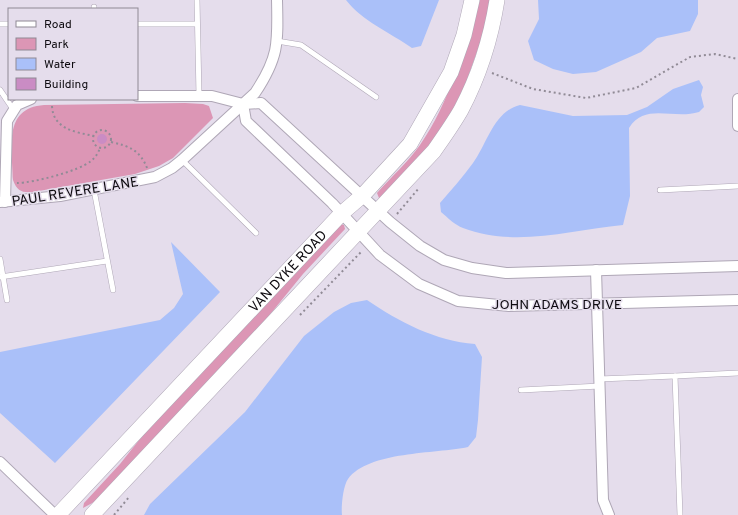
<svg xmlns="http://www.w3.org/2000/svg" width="738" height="515" font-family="Overpass,sans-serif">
<rect width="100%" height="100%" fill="#e5ddec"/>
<g fill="#dc96b5">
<path d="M477,0H493L490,15L462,94L438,136L381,198H379L377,193C391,177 408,162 420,145C450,102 463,50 477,0Z"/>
<path d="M185,103L203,104L209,106L213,118L173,158L159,166L135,174L33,192C22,193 17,191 13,180C13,149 2,108 44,105Z"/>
<path d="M341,224L344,225L345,229L303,274L245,345L96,501L83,508L84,503L120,464L171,400Z"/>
</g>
<g fill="#aac0f9">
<path d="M346,0H439L421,46L412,48C391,33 362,21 346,0Z"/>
<path d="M538,0H698V14L690,31L657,38L641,52L596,72L573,74L553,69L534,60L528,41L539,19Z"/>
<path d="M699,80L703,87L701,95L704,107L699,112C673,120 645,102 629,128L630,196L623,225C571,230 515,248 463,228C455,225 448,218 441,212L440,203C451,190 463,177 473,163C487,144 494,111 520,105L573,116L627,115L647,107L673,89Z"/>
<path d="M171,242L220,292L55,463L0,413V352L160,320L174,308L183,294Z"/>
<path d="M367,300C399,322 436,341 475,344L482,357L478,420L476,437L468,447C435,454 369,451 348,479C343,486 341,507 342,515H144L150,504L245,412L304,336L334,312L351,303Z"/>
</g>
<circle fill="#ca8cc4" cx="102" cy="139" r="5"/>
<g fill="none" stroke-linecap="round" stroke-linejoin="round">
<g stroke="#afa7b6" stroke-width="6">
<g id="lane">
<path d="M197,0L199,95"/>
<path d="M94,7V9"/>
<path d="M0,24H9"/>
<path d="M137,24H197"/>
<path d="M277,41L301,45L376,97"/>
<path d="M0,90L13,109"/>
<path d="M182,160L256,233"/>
<path d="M94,190L113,290"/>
<path d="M660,190L738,186"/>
<path d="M0,259L7,300"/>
<path d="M0,277L107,261"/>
<path d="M599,379L675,376"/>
<path d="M521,390L600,386"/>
<path d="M680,515L675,376L738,373"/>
</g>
</g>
<g stroke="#afa7b6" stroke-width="12">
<g id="street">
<path d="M137,96H212L243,104L261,103L390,222L420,246L444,260L472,268L506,273L738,266"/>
<path d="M738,99V126"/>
<path d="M243,104L246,121L332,203L380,255L419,284L458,301L509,306L738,300"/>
<path d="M0,202L60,196L155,177L172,168L182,160L255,93C279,57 278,43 277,0"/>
<path d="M5,202L7,121L17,105L31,99"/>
<path d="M596,270L603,500L609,515"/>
<path d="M0,462L55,515"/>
</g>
</g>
<g stroke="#afa7b6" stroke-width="16">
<g id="secondary">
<path id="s1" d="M58,515L341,214L363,195L410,144L451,72L464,35L472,0"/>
<path d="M92,515L434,151C443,138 453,124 461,110C479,76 491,38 497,0"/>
</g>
</g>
<g stroke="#918b96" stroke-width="2" stroke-dasharray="2 3" stroke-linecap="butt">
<path d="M492,73L533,89L586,98L636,88L690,57L715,54L738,59"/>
<path d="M52,106C53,129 75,132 94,136"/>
<circle cx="102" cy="139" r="9"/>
<path d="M111,142C129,146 140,150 147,168"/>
<path d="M17,183C33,183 79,171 91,161C96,157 98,153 100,148"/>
<path d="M397,214L419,188"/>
<path d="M300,315L361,252"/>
<path d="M114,515L130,496"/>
</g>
<use href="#lane" stroke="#fff" stroke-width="5"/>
<use href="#street" stroke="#fff" stroke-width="10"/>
<use href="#secondary" stroke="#fff" stroke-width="15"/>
</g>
<g text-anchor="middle" stroke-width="3" stroke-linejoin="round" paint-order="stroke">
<g font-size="14" fill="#0e0b10" stroke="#e5ddec">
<text transform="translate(75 191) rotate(-9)" y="5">PAUL REVERE LANE</text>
<text dy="5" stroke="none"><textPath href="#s1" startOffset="335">VAN DYKE ROAD</textPath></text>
<text x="557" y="309">JOHN ADAMS DRIVE</text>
</g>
</g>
<rect x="8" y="8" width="130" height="92" fill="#e5ddec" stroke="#8f8994"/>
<rect x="16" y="21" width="20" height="6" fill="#ffffff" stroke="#8f8994"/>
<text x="44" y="28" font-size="12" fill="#0e0b10">Road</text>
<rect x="16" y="38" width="20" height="12" fill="#dc96b5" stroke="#8f8994"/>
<text x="44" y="48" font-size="12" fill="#0e0b10">Park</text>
<rect x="16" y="58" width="20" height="12" fill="#aac0f9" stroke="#8f8994"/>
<text x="44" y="68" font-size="12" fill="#0e0b10">Water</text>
<rect x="16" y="78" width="20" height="12" fill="#ca8cc4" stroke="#8f8994"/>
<text x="44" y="88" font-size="12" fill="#0e0b10">Building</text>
</svg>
